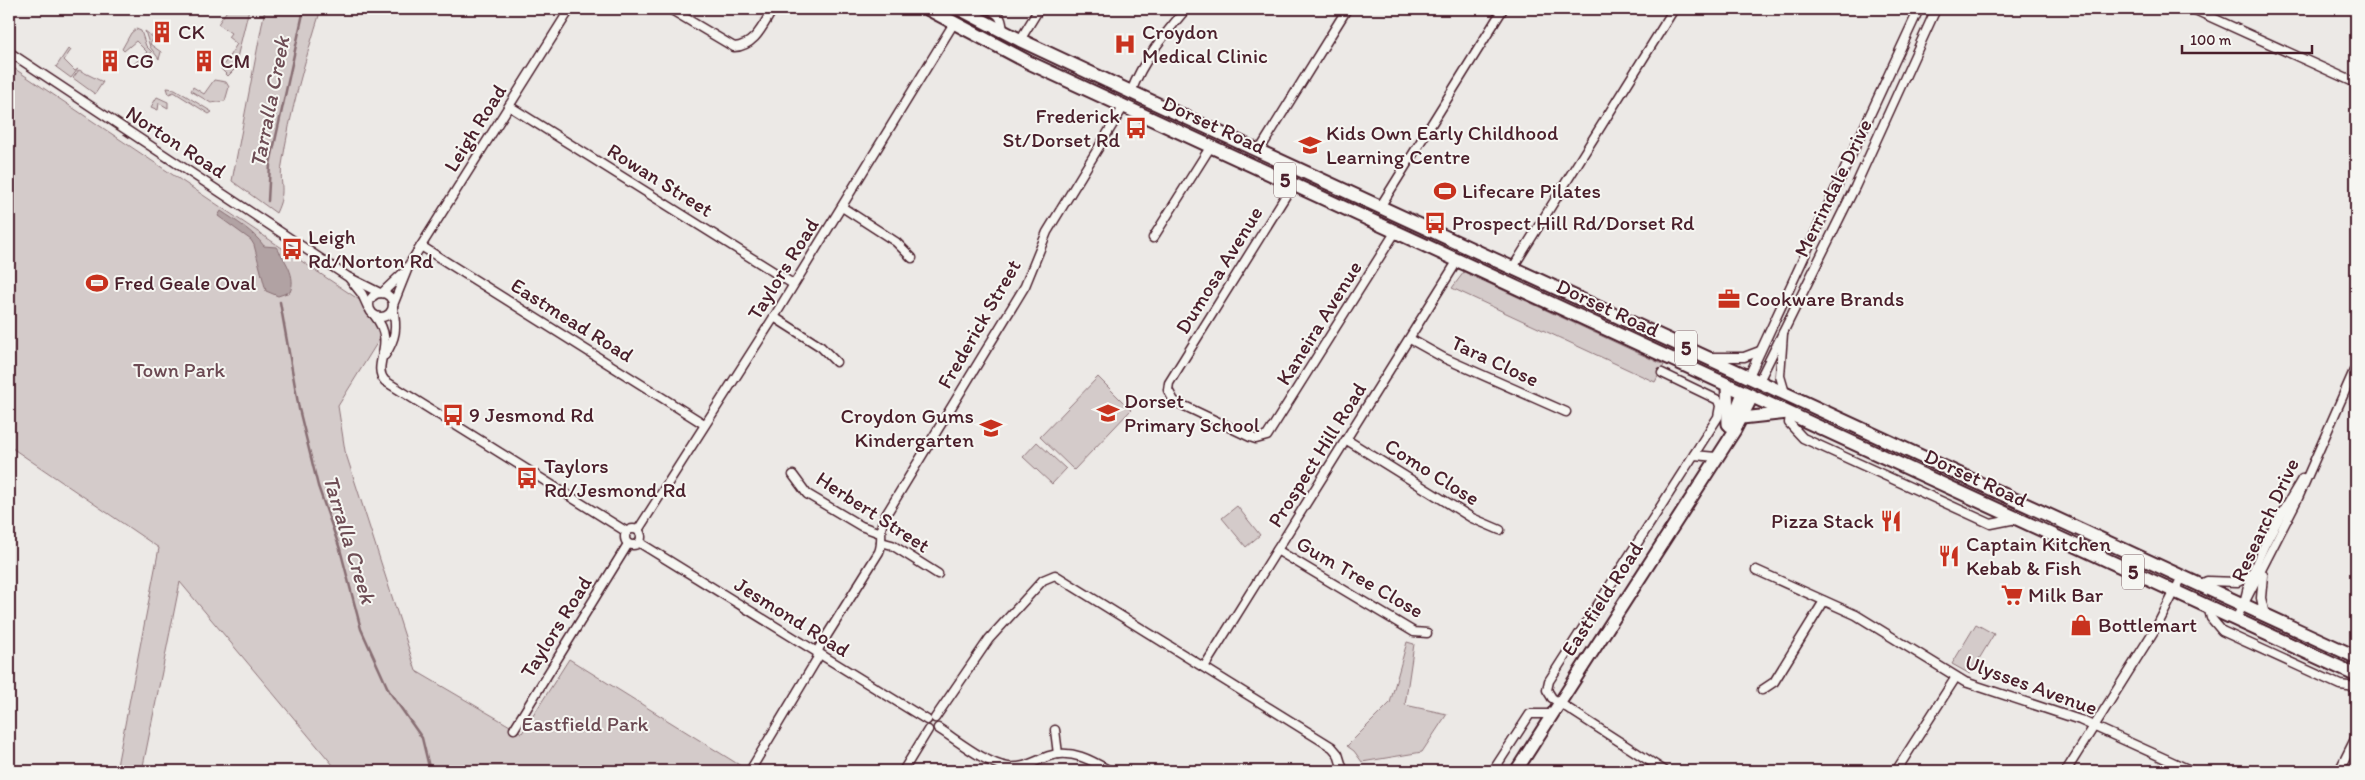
<svg xmlns="http://www.w3.org/2000/svg" width="2365" height="780" font-family="Itim,sans-serif">
<rect width="100%" height="100%" fill="#ece9e6"/>
<filter id="ink" filterUnits="userSpaceOnUse"><feTurbulence type="fractalNoise" baseFrequency=".02" numOctaves="2"/><feDisplacementMap in="SourceGraphic" scale="10" xChannelSelector="R" yChannelSelector="G"/><feConvolveMatrix kernelMatrix="1 2 1 2 8 2 1 2 1" color-interpolation-filters="sRGB"/></filter>
<g filter="url(#ink)">
<g fill="#d4cbca" stroke="#8f757a">
<path d="M228,9H249L234,70L228,76L221,69L237,44L228,37L231,33L218,24Z"/>
<path d="M265,9H321C305,60 290,112 282,165C279,185 287,190 276,213L232,181Z"/>
<path d="M136,29L141,31L146,46L152,52L135,66L134,64L147,52L136,41L124,51L122,49L131,33Z"/>
<path d="M145,31L154,38L150,44L161,52L159,59L150,47Z"/>
<path d="M68,49L71,50L64,60L75,71L78,69L71,78L56,67Z"/>
<path d="M9,65L361,301C367,314 376,322 382,335L338,406L345,451L416,671L522,733L569,659L749,771H338L180,582L142,771H116L159,548L9,446Z"/>
<path d="M79,70L103,82L95,94L73,78Z"/>
<path d="M214,80L226,82L229,87L225,101L211,103L191,91L193,87L204,94Z"/>
<path d="M167,88L175,89L212,112L209,114L174,92L169,94Z"/>
<path d="M157,97L168,102V108L159,103L158,110L151,107Z"/>
<path d="M1464,272L1664,365L1655,382L1452,288Z"/>
<path d="M1098,377L1131,410L1074,470L1040,437Z"/>
<path d="M1037,442L1066,469L1052,484L1023,457Z"/>
<path d="M1237,506L1260,535L1246,547L1222,518Z"/>
<path d="M1976,624L1994,634L1970,674L1952,664Z"/>
<path d="M1407,642L1414,644L1405,705L1447,714L1422,752L1362,762L1354,751L1347,746L1390,703Z"/>
</g>
<path fill="#b1a2a3" stroke="#886e73" d="M221,211C236,221 253,231 264,246L276,247C285,260 297,277 290,292L278,296L266,291L254,245L251,240L218,216Z"/>
<g fill="none" stroke-linecap="round" stroke-linejoin="round">
<g stroke="#886e73" stroke-width="2.5">
<path d="M268,201L270,164L304,9"/>
<path d="M280,302L299,409L318,486L340,549L361,629L389,691L422,738L430,771"/>
</g>
<g stroke="#4a1f2b" stroke-width="11">
<g id="minor">
<path d="M670,9L734,47C755,46 763,25 773,9"/>
<path d="M989,9C1001,15 1002,19 1003,32"/>
<path d="M2193,9L2356,83"/>
<path d="M1020,40L1039,9"/>
<path d="M9,52L348,277L380,293"/>
<path d="M1131,92C1143,60 1164,35 1186,9"/>
<path d="M509,106L793,284"/>
<path d="M1259,151L1347,9"/>
<path d="M1293,184L1169,383L1168,390L1174,401L1250,437L1256,439L1267,436L1396,231"/>
<path d="M842,207L896,242L912,258"/>
<path d="M1380,207L1503,9"/>
<path d="M1153,238L1211,146"/>
<path d="M421,246L704,424"/>
<path d="M1512,269L1674,9"/>
<path d="M350,279L362,294L368,307"/>
<circle cx="381" cy="305" r="12"/>
<path d="M382,293L402,274"/>
<path d="M393,305L409,265L570,9"/>
<path d="M375,316C398,345 370,364 385,381L627,532"/>
<path d="M774,317L821,347L836,362"/>
<path d="M1783,333L1780,376L1785,393"/>
<path d="M1410,339L1444,358L1566,412"/>
<path d="M385,355C396,338 397,328 393,308"/>
<path d="M1711,357H1744L1760,351"/>
<path d="M1662,373L1718,400L1720,406L1718,417L1549,681L1547,690L1552,698L1665,771"/>
<path d="M1749,376L1919,9"/>
<path d="M1759,381L1855,187L1936,9"/>
<path d="M1790,414L1789,423L1803,438L1991,524L2016,519"/>
<path d="M1347,440L1472,518L1500,530"/>
<path d="M1694,455L1716,457"/>
<path d="M793,475L807,494L861,526L880,533"/>
<circle cx="633" cy="537" r="8"/>
<path d="M638,530L774,317L954,23"/>
<path d="M881,542L892,545L938,574"/>
<path d="M640,543L927,720"/>
<path d="M1277,550L1414,632L1427,633"/>
<path d="M1756,570L1856,615L1965,682L2080,720L2192,771"/>
<path d="M2263,575L2261,598L2265,615"/>
<path d="M2199,585L2207,581L2238,582L2251,575"/>
<path d="M2245,599C2254,556 2280,517 2302,479"/>
<path d="M2208,606L2211,618L2222,631L2340,685L2356,687"/>
<path d="M2236,619L2298,498L2356,366"/>
<path d="M1204,667L1458,260"/>
<path d="M1762,690L1774,682L1824,601"/>
<path d="M935,718L989,639L1043,580L1055,575L1332,747L1338,754L1343,770"/>
<path d="M938,728C957,740 986,764 1008,767C1024,769 1035,761 1049,756C1072,749 1091,760 1110,771"/>
<path d="M514,729L628,544"/>
<path d="M1055,730L1058,754"/>
<path d="M751,769L817,659L819,648L879,552C884,540 878,530 884,518L1025,286L1047,232L1124,106"/>
<path d="M903,771L928,730"/>
<path d="M1493,771L1530,714H1552"/>
<path d="M1896,771L1956,677"/>
<path d="M2066,771L2157,626L2182,577"/>
<path d="M2339,771L2356,737"/>
</g>
</g>
<g stroke="#4a1f2b" stroke-width="15">
<g id="secondary">
<path d="M1727,386L1728,424"/>
<path d="M1742,418L1788,413"/>
<path d="M1730,426L1743,393"/>
<path d="M1516,771L1735,430L1752,397"/>
</g>
</g>
<g stroke="#4a1f2b" stroke-width="16">
<g id="primary">
<path d="M928,9L1030,63L2356,675"/>
<path d="M960,9L1020,40L1131,92L2356,657"/>
</g>
</g>
<use href="#minor" stroke="#f6f6f2" stroke-width="8"/>
<use href="#secondary" stroke="#f6f6f2" stroke-width="11"/>
<use href="#primary" stroke="#f6f6f2" stroke-width="12"/>
</g>
</g>
<defs>
<g id="building-bare" transform="scale(1.725)"><path d="M-4-6H4V6H1V3H-1V6H-4ZM-2.5-4.3h1.7v1.8h-1.7ZM.8-4.3h1.7v1.8H.8ZM-2.5-1h1.7V.8h-1.7ZM.8-1h1.7V.8H.8Z" fill="#c8321e" stroke="#f6f6f2" stroke-width="2.5" paint-order="stroke"/></g>
<g id="hospital-bare" transform="scale(1.725)"><path d="M-5-5h3v3.5h4V-5h3V5h-3V1.5h-4V5h-3Z" fill="#c8321e" stroke="#f6f6f2" stroke-width="2.5" paint-order="stroke"/></g>
<g id="bus-bare" transform="scale(1.725)"><path d="M-5-6H5V4H4V6H2V4H-2V6H-4V4H-5ZM-3.5-4V0h7V-4ZM-3.5 1.2v1.5H-2V1.2ZM2 1.2v1.5H3.5V1.2Z" fill="#c8321e" stroke="#f6f6f2" stroke-width="2.5" paint-order="stroke"/></g>
<g id="school-bare" transform="scale(1.725)"><path d="M0-5L7-2L0 1L-7-2ZM-4 1L0 2.5L4 1V4Q0 6-4 4Z" fill="#c8321e" stroke="#f6f6f2" stroke-width="2.5" paint-order="stroke"/></g>
<g id="stadium-bare" transform="scale(1.725)"><path d="M0-5a6.5 5 0 1 0 0 10a6.5 5 0 1 0 0-10ZM-3.5-1.8h7v3.6h-7Z" fill="#c8321e" stroke="#f6f6f2" stroke-width="2.5" paint-order="stroke"/></g>
<g id="office-bare" transform="scale(1.725)"><path d="M-6-3h4V-5.5h4V-3h4V5H-6ZM-1-4.5V-3h2v-1.5ZM-6 0V1H6V0Z" fill="#c8321e" stroke="#f6f6f2" stroke-width="2.5" paint-order="stroke"/></g>
<g id="restaurant-bare" transform="scale(1.725)"><path d="M-5-6h1v4h1v-4h1v4h1v-4h1v5L-1.5 .5V6h-2V.5L-5-1ZM5-6V6H3V1.5H1.5Q1.5-4 5-6Z" fill="#c8321e" stroke="#f6f6f2" stroke-width="2.5" paint-order="stroke"/></g>
<g id="supermarket-bare" transform="scale(1.725)"><path d="M-6-5.5h2.5l.6 2H6L4.5 2H-2.5L-4.4-4H-6ZM-1.5 3.2a1.3 1.3 0 1 0 .1 0ZM3 3.2a1.3 1.3 0 1 0 .1 0Z" fill="#c8321e" stroke="#f6f6f2" stroke-width="2.5" paint-order="stroke"/></g>
<g id="shop-bare" transform="scale(1.725)"><path d="M-5-2.5h2.3a2.7 3.5 0 0 1 5.4 0H5L5.5 6h-11ZM-1.5-2.5h3a1.5 2.3 0 0 0-3 0Z" fill="#c8321e" stroke="#f6f6f2" stroke-width="2.5" paint-order="stroke"/></g>
</defs>
<g fill-rule="evenodd">
<use href="#building-bare" x="162" y="32"/>
<use href="#hospital-bare" x="1125" y="44"/>
<use href="#building-bare" x="110" y="61"/>
<use href="#building-bare" x="204" y="61"/>
<use href="#bus-bare" x="1136" y="128"/>
<use href="#school-bare" x="1310" y="145"/>
<use href="#stadium-bare" x="1445" y="191"/>
<use href="#bus-bare" x="1435" y="223"/>
<use href="#bus-bare" x="292" y="249"/>
<use href="#stadium-bare" x="97" y="283"/>
<use href="#office-bare" x="1729" y="299"/>
<use href="#school-bare" x="1108" y="413"/>
<use href="#bus-bare" x="453" y="415"/>
<use href="#school-bare" x="991" y="428"/>
<use href="#bus-bare" x="527" y="478"/>
<use href="#restaurant-bare" x="1891" y="521"/>
<use href="#restaurant-bare" x="1949" y="556"/>
<use href="#supermarket-bare" x="2012" y="595"/>
<use href="#shop-bare" x="2081" y="625"/>
</g>
<g text-anchor="middle" stroke-width="4" stroke-linejoin="round" paint-order="stroke">
<g fill="#f6f6f2" stroke="#7e6067" stroke-width="1">
<rect x="1274" y="162.5" width="22" height="35" rx="4"/>
<rect x="1675" y="330.5" width="22" height="35" rx="4"/>
<rect x="2122" y="554.5" width="22" height="35" rx="4"/>
</g>
<g font-size="20" font-weight="bold" fill="#4a1f2b">
<text x="1285" y="187">5</text>
<text x="1686" y="355">5</text>
<text x="2133" y="579">5</text>
</g>
<g font-size="21" fill="#4a1f2b" stroke="#f6f6f2" text-anchor="start">
<text x="178" y="39">CK</text>
<text x="1142" y="39">Croydon<tspan x="1142" dy="24">Medical Clinic</tspan></text>
<text x="126" y="68">CG</text>
<text x="220" y="68">CM</text>
<text x="1120" y="123" text-anchor="end">Frederick<tspan x="1120" dy="24">St/Dorset Rd</tspan></text>
<text x="1326" y="140">Kids Own Early Childhood<tspan x="1326" dy="24">Learning Centre</tspan></text>
<text x="1462" y="198">Lifecare Pilates</text>
<text x="1452" y="230">Prospect Hill Rd/Dorset Rd</text>
<text x="308" y="244">Leigh<tspan x="308" dy="24">Rd/Norton Rd</tspan></text>
<text x="114" y="290">Fred Geale Oval</text>
<text x="1746" y="306">Cookware Brands</text>
<text x="1124" y="408">Dorset<tspan x="1124" dy="24">Primary School</tspan></text>
<text x="469" y="422">9 Jesmond Rd</text>
<text x="974" y="423" text-anchor="end">Croydon Gums<tspan x="974" dy="24">Kindergarten</tspan></text>
<text x="544" y="473">Taylors<tspan x="544" dy="24">Rd/Jesmond Rd</tspan></text>
<text x="1874" y="528" text-anchor="end">Pizza Stack</text>
<text x="1966" y="551">Captain Kitchen<tspan x="1966" dy="24">Kebab &amp; Fish</tspan></text>
<text x="2028" y="602">Milk Bar</text>
<text x="2098" y="632">Bottlemart</text>
</g>
<g font-size="21" fill="#4a1f2b" stroke="#f6f6f2">
<text transform="translate(1214 125) rotate(25)" y="7">Dorset Road</text>
<text transform="translate(475 128) rotate(-58)" y="7">Leigh Road</text>
<text transform="translate(176 142) rotate(33)" y="7">Norton Road</text>
<text transform="translate(660 180) rotate(32)" y="7">Rowan Street</text>
<text transform="translate(1833 188) rotate(-64)" y="7">Merrindale Drive</text>
<text transform="translate(783 269) rotate(-58)" y="7">Taylors Road</text>
<text transform="translate(1219 270) rotate(-58)" y="7">Dumosa Avenue</text>
<text transform="translate(1608 308) rotate(25)" y="7">Dorset Road</text>
<text transform="translate(572 320) rotate(32)" y="7">Eastmead Road</text>
<text transform="translate(1319 323) rotate(-58)" y="7">Kaneira Avenue</text>
<text transform="translate(979 324) rotate(-60)" y="7">Frederick Street</text>
<text transform="translate(1495 361) rotate(25)" y="7">Tara Close</text>
<text transform="translate(1317 455) rotate(-58)" y="7">Prospect Hill Road</text>
<text transform="translate(1432 472) rotate(32)" y="7">Como Close</text>
<text transform="translate(1976 478) rotate(25)" y="7">Dorset Road</text>
<text transform="translate(873 512) rotate(33)" y="7">Herbert Street</text>
<text transform="translate(2265 520) rotate(-65)" y="7">Research Drive</text>
<text transform="translate(1360 577) rotate(30)" y="7">Gum Tree Close</text>
<text transform="translate(1602 599) rotate(-57)" y="7">Eastfield Road</text>
<text transform="translate(792 617) rotate(32)" y="7">Jesmond Road</text>
<text transform="translate(556 627) rotate(-58)" y="7">Taylors Road</text>
<text transform="translate(2031 685) rotate(20)" y="7">Ulysses Avenue</text>
</g>
<g font-size="21" fill="#6c4a53" stroke="#f6f6f2">
<text x="179" y="377">Town Park</text>
<text x="585" y="731">Eastfield Park</text>
</g>
<g font-size="22" font-style="italic" fill="#6e4d55" stroke="#f6f6f2">
<text transform="translate(269 102) rotate(-79)" y="8">Tarralla Creek</text>
<text transform="translate(350 539) rotate(73)" y="8">Tarralla Creek</text>
</g>
</g>
<rect width="2365" height="780" fill="none" stroke="#f6f6f2" stroke-width="30"/>
<rect x="15" y="15" width="2335" height="750" fill="none" stroke="#4a1f2b" stroke-width="2" filter="url(#ink)"/>
<path d="M2182 45v8h130v-8" fill="none" stroke="#4a1f2b" stroke-width="2.5"/>
<text x="2190" y="45" font-size="15" fill="#4a1f2b" stroke="#f6f6f2" stroke-width="4" paint-order="stroke">100 m</text>
</svg>
